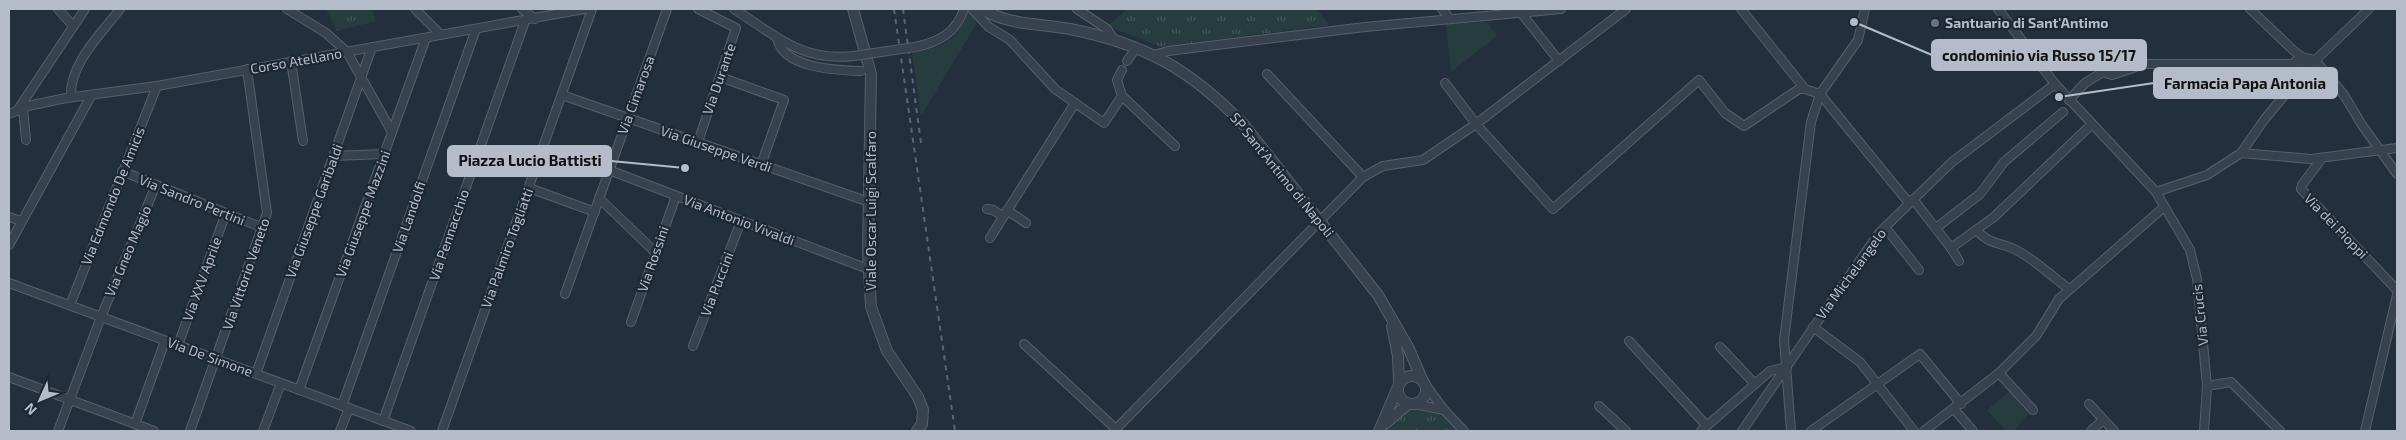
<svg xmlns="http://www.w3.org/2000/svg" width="2406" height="440" font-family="'Exo 2',sans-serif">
<defs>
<pattern id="park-tufts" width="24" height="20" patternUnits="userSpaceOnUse" patternTransform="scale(1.25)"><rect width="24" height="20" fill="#263c3f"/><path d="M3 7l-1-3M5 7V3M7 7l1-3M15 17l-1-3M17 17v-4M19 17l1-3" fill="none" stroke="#435659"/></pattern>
</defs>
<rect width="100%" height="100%" fill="#242f3e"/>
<g fill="#263c3f">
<path d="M969,12L977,23L921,116L912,52C945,47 954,43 969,12Z"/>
<path d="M1487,22L1497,36L1451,72L1446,24Z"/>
<path d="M2010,391L2028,414L2014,431H2006L1987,410Z"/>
</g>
<g fill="url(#park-tufts)">
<path d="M326,9H372L376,21L337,31Z"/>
<path d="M1127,9H1317L1329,25L1161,47L1108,26Z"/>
<path d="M1414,408L1442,413L1459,431H1383L1406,409Z"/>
</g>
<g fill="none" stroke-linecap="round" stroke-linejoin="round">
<g stroke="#565f6c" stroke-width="10">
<g id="minor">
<path d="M58,9L73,26"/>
<path d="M287,9L326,33L347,52L392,132"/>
<path d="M415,9L441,35"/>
<path d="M522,9L535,19"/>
<path d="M734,9C775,35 801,62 854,56"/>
<path d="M972,9L989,27L1010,40L1055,89L1104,123L1122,96L1117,80L1122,70"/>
<path d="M1077,9L1107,29L1114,39"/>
<path d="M1442,9L1450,19"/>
<path d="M1741,9L1805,89"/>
<path d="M1998,9L2055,84L2156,192L2190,250L2197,279L2207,386L2204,431"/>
<path d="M2250,9L2294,51L2302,57L2315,60L2344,95L2362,125L2397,174"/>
<path d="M1522,14L1559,61"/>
<path d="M777,38C783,69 837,70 861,71"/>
<path d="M915,47C939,42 956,33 964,9"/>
<path d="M1154,55L1168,51L1365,27L1561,9"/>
<circle cx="2298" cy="65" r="4.5"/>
<path d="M291,61L303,141"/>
<path d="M1127,61L1136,48"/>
<path d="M1267,74L1363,177"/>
<path d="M720,77L784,100L761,165"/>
<path d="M1445,83L1476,124L1553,209L1699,80L1725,113L1744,126L1799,89H1805L1820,94L1909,203"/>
<path d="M562,95L869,202"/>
<path d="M1122,96L1175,146"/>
<path d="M71,97C69,64 101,34 120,9"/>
<path d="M2069,100L2085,83L2103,72L2112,75L2145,64H2293"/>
<path d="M23,108L26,140"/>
<path d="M17,111L85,9"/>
<path d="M9,114L28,106L66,98L157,86L584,9"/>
<path d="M698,142L736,28L698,9"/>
<path d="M2241,153L2311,159L2397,148"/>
<path d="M333,156L384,154"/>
<path d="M2322,158L2302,185L2301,189L2397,290"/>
<path d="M609,170L868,269"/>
<path d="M122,171L263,228"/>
<path d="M529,188L595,212"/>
<path d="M2156,192L2207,175L2241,153L2264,120L2306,69L2369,9"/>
<path d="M599,198L656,253"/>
<path d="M1913,199L1951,248L1994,217L2092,124"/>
<path d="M987,209L993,210L1003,216"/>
<path d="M1007,210L1026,223"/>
<path d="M9,217L21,221"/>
<path d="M1885,227L1919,270"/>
<path d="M1936,228L1980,194L2004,162L2063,112"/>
<path d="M1976,230C1993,247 2000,241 2018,251C2036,261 2052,276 2069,289"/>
<path d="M990,238L1075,103"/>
<path d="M9,245L91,96"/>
<path d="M1951,248L1959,261"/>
<path d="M9,283L411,431"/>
<path d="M565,294L667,9"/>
<path d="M70,305L157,86"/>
<path d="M631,322L676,196"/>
<path d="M1813,327L1860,362L1914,431"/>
<path d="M1629,341L1706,425"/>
<path d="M1024,344L1116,429"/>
<path d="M178,345L226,213"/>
<path d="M693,346L741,221"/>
<path d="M1720,347L1755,384"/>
<path d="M1999,373L2036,336L2059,299L2164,207"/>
<path d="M256,374L372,47"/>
<path d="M9,377L154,431"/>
<path d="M1425,384L1444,410L1464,431"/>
<path d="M2207,386L2231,382L2280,431"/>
<path d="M299,390L426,38"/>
<path d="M1415,404L1444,410"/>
<path d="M2089,404L2114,431"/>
<path d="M342,406L476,29"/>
<path d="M1599,406L1626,431"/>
<path d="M1954,409L1973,431"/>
<path d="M383,421L525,21"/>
<path d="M135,424L165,341"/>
<path d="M58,431L101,317L156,185"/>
<path d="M190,431L267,213L247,69"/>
<path d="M263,431L281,383"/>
<path d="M340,431L349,408"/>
<path d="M442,431L592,9"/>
<path d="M1114,431L1363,177L1383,166L1423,160L1476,124L1626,9"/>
<path d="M1701,431L1770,371L1787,367"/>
<path d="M1742,431L1879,233L1952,162L2055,84"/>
<path d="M1791,431L1784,340L1811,122L1820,94L1858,40L1865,9"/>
<path d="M1811,431L1920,354L1961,404"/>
<path d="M1924,431L1999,373L2033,410"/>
<path d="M2091,431L2103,420"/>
<path d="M2365,431L2397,295"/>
</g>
</g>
<g stroke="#565f6c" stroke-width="12">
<g id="tertiary">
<path d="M853,9L871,74L868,252L871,307L887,351L918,397L923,410L922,424L917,431"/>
<path d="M982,9C1010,26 1039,23 1070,29C1146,44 1191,70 1244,125L1378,295L1408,347L1422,379"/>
<path d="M1392,326L1398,356L1399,382"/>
<circle cx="1412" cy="390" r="14"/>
<path d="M1386,423L1408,404"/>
<path d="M1379,431L1397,389"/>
</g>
</g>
<use href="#minor" stroke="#38414e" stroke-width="8"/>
<use href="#tertiary" stroke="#38414e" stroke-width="10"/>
<g stroke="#5a6575" stroke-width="2" stroke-dasharray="5 5" stroke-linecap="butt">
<path d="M894,9L955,431"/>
<path d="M903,9L921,143"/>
</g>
<g stroke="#565f6c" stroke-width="10" stroke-linecap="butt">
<path id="minor-bridge" d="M854,56L915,47"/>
</g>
<use href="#minor-bridge" stroke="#38414e" stroke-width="8"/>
</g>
<circle fill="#6b7280" stroke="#1d2633" stroke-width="2" cx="1935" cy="23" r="5"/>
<g text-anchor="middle" stroke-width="4.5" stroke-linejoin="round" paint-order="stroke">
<g font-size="14" font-weight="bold" fill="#b4bcc9" stroke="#1d2633" text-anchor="start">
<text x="1945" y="28">Santuario di Sant'Antimo</text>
</g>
<g font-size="14" fill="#b4bcc9" stroke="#1d2633">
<text transform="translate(296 61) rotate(-10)" y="5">Corso Atellano</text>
<text transform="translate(719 79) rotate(-71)" y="5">Via Durante</text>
<text transform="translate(636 95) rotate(-70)" y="5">Via Cimarosa</text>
<text transform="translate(716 149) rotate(19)" y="5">Via Giuseppe Verdi</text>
<text transform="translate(1282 175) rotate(51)" y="5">SP Sant'Antimo di Napoli</text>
<text transform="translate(113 196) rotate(-68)" y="5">Via Edmondo De Amicis</text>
<text transform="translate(192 200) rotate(22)" y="5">Via Sandro Pertini</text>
<text transform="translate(314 211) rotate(-70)" y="5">Via Giuseppe Garibaldi</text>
<text transform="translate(871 211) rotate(-90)" y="5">Viale Oscar Luigi Scalfaro</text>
<text transform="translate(363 214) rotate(-70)" y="5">Via Giuseppe Mazzini</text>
<text transform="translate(409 217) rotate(-71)" y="5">Via Landolfi</text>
<text transform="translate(739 220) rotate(21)" y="5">Via Antonio Vivaldi</text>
<text transform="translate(2336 226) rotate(46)" y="5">Via dei Pioppi</text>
<text transform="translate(449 235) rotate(-71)" y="5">Via Pennacchio</text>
<text transform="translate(507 248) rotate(-70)" y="5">Via Palmiro Togliatti</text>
<text transform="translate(128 251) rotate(-67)" y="5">Via Gneo Magio</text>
<text transform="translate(653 259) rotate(-71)" y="5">Via Rossini</text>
<text transform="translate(246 274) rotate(-71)" y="5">Via Vittorio Veneto</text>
<text transform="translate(1851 274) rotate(-54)" y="5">Via Michelangelo</text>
<text transform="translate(202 279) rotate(-70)" y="5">Via XXV Aprile</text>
<text transform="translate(717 284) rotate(-69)" y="5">Via Puccini</text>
<text transform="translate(2200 315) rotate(-96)" y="5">Via Crucis</text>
<text transform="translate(210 357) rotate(20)" y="5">Via De Simone</text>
</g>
</g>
<path fill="none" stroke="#b4bcc9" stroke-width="2" d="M1854 22L1932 55M2059 97L2154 83M685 168L611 161"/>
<g fill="#b4bcc9" stroke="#1d2633" stroke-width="2">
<circle cx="1854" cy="22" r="5"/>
<circle cx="2059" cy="97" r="5"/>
<circle cx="685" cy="168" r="5"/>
</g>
<g fill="#b4bcc9" stroke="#b4bcc9" stroke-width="2">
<rect x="1932" y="40" width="214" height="30" rx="5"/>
<rect x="2154" y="68" width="183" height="30" rx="5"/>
<rect x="448" y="146" width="163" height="30" rx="5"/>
</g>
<g font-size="15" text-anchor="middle" font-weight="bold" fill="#111">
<text x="2039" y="61">condominio via Russo 15/17</text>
<text x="2245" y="89">Farmacia Papa Antonia</text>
<text x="530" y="166">Piazza Lucio Battisti</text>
</g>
<rect width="2406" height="440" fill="none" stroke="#b4bcc9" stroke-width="20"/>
<g transform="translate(40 400) rotate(226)" stroke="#1d2633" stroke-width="4" paint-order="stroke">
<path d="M0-4L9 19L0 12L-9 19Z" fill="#b4bcc9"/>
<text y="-8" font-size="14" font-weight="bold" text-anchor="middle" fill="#b4bcc9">N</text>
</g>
</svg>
